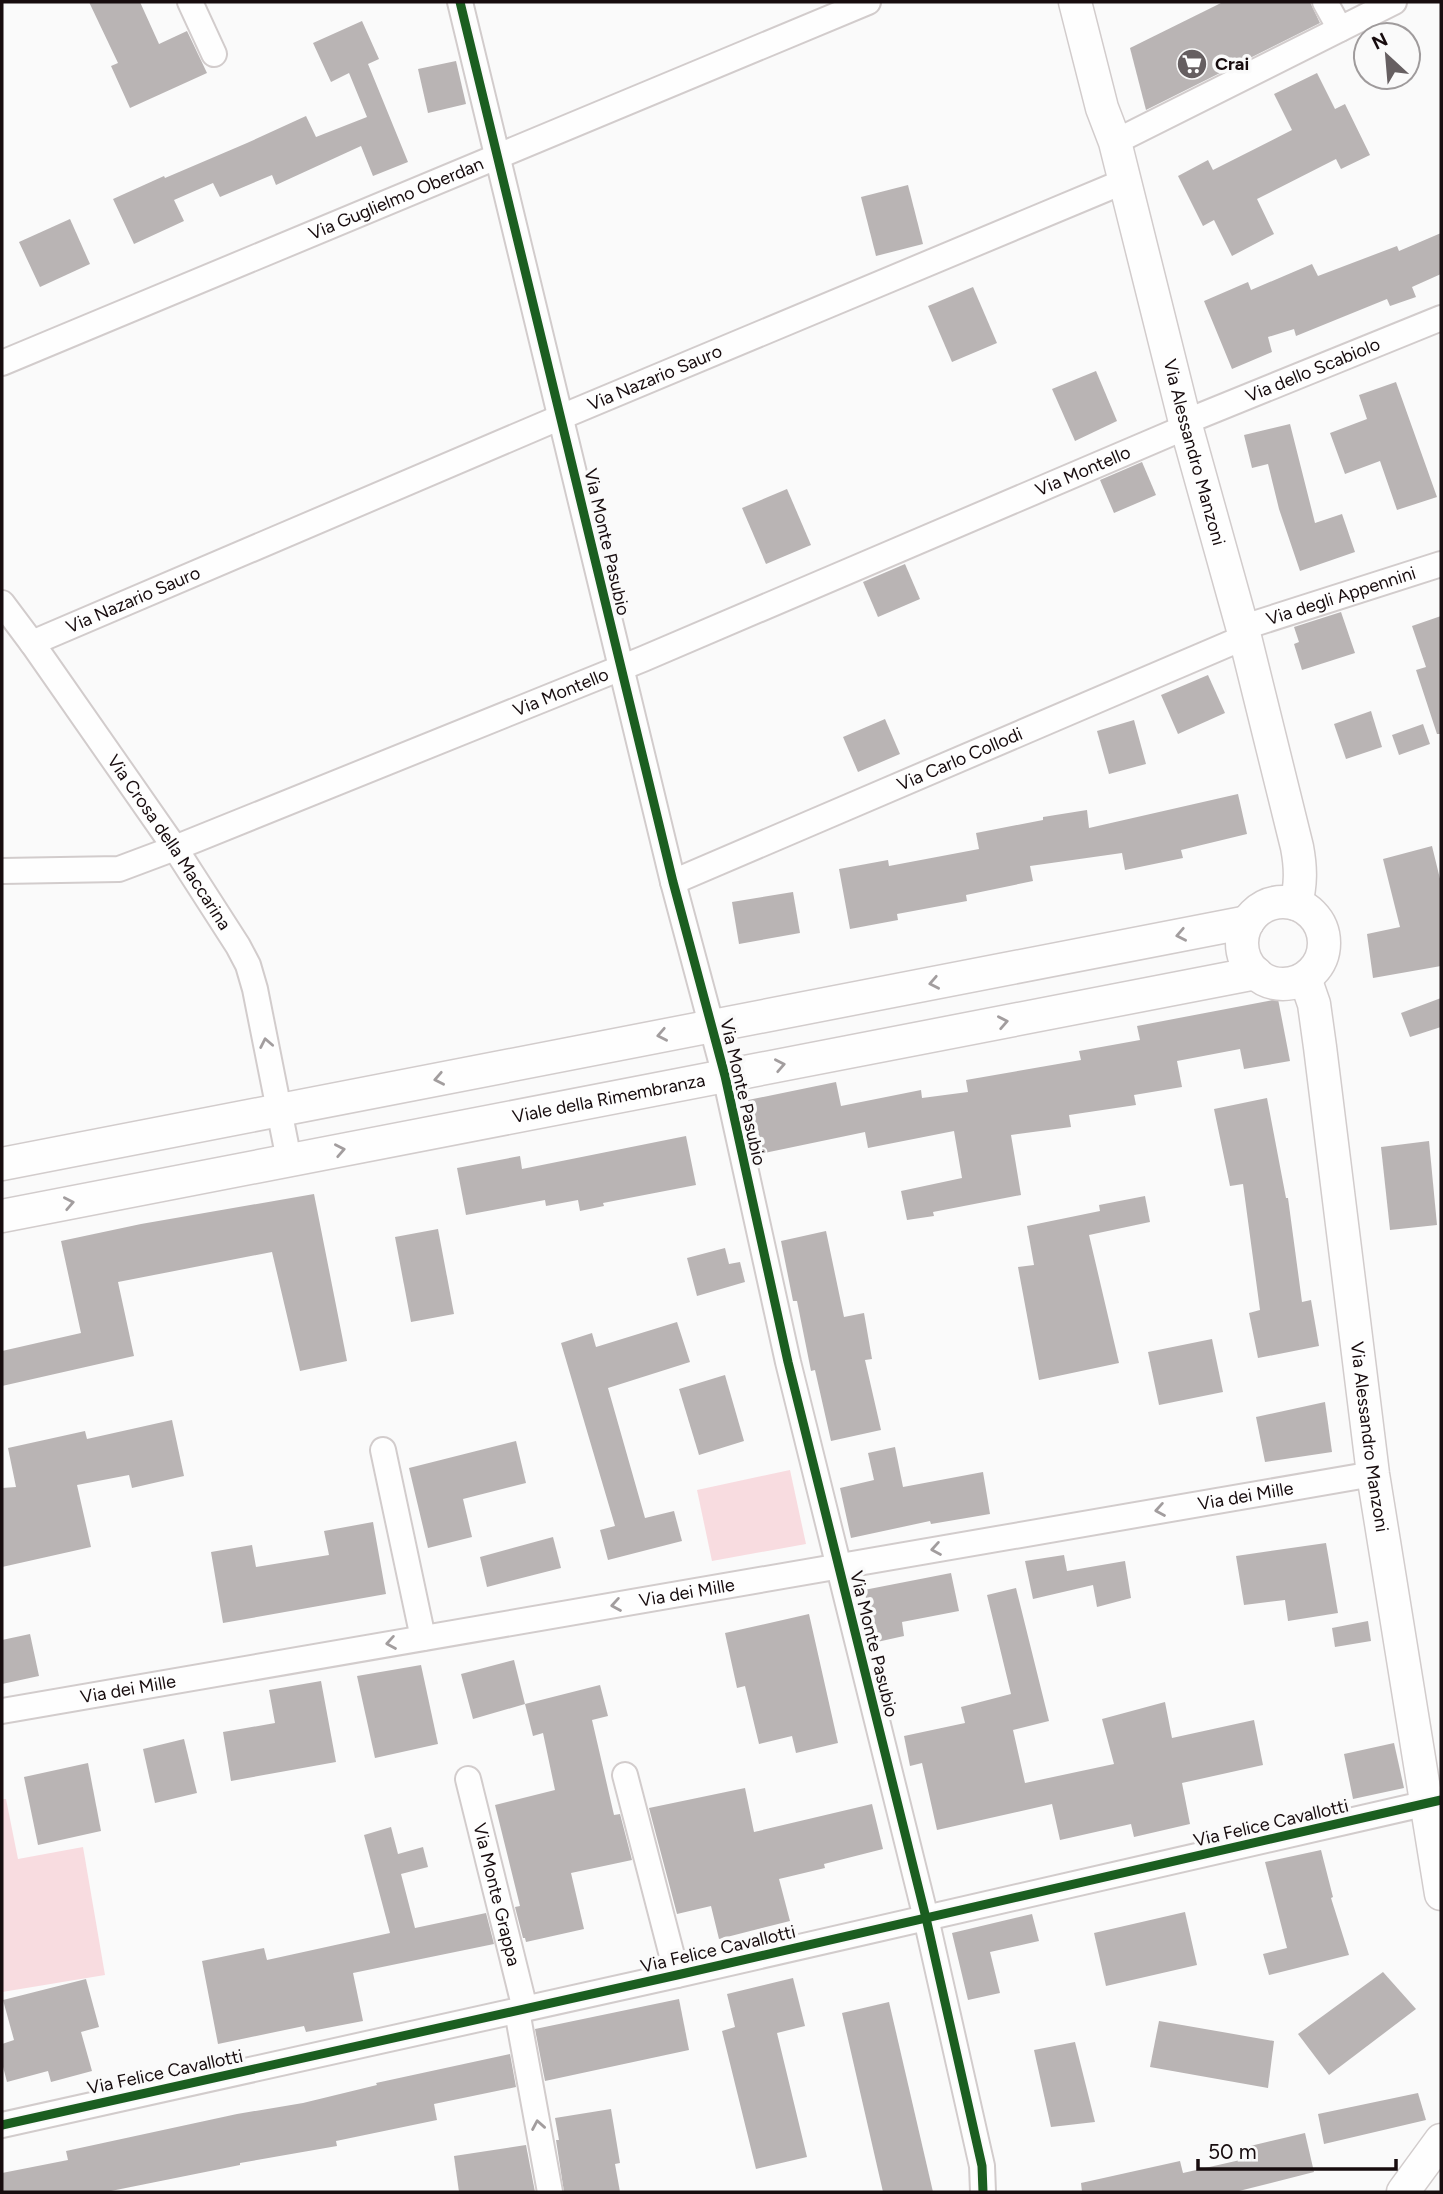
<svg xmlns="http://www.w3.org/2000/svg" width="1443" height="2194" font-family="Figtree,sans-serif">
<rect width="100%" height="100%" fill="#fafafa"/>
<g fill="#f8dce0">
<path d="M790,1470L806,1544L712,1561L697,1490Z"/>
<path d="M2,1799H6L18,1859L83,1847L105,1975L2,1992Z"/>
</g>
<g fill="#b9b4b4">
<path d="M89,2H140L159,44L187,31L207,73L130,108L111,66L118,63Z"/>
<path d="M1223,2H1310L1320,23L1146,110L1130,48Z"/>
<path d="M362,21L379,59L368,64L408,162L373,176L361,146L276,185L272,175L220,197L213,183L174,200L184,221L134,244L113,199L164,176L165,178L247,143L306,116L316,137L367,117L349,73L331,82L313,43Z"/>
<path d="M456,61L466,104L428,113L418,69Z"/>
<path d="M1317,73L1335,109L1345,104L1370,155L1341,169L1336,159L1257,199L1274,234L1232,256L1214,220L1203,226L1178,176L1208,160L1213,170L1292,130L1274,94Z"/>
<path d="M908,185L923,244L876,256L861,197Z"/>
<path d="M70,219L90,264L40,287L19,242Z"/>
<path d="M1441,233V274L1412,287L1416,297L1390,306L1387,299L1296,336L1294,329L1268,337L1272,352L1232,369L1204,301L1248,282L1251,290L1312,264L1318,276L1397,246L1399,251Z"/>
<path d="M973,287L997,343L952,362L928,306Z"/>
<path d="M1096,371L1117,421L1075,441L1052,389Z"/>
<path d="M1396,382L1437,497L1397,510L1380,461L1345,474L1330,433L1367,419L1359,395Z"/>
<path d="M1290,424L1315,523L1342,514L1355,552L1300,571L1279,509L1268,464L1252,468L1244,435Z"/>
<path d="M1142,462L1156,495L1114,513L1100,480Z"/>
<path d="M787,489L811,545L766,564L742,508Z"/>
<path d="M905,564L920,599L878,617L863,582Z"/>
<path d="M1341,612L1355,653L1302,670L1294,644L1299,642L1294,627Z"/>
<path d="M1441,616V734H1437L1416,670L1426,667L1412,626Z"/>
<path d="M1208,675L1225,713L1178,734L1161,695Z"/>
<path d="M1371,711L1382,747L1346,759L1334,724Z"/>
<path d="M885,719L900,754L858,772L843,737Z"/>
<path d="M1134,720L1146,764L1109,774L1097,731Z"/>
<path d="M1423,724L1430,744L1399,755L1392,735Z"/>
<path d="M1238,794L1247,834L1181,850L1183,858L1125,870L1122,853L1030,866L1033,881L966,895L967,901L897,914L898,920L850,929L839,869L888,860L889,866L979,849L976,833L1043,820V817L1087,810L1089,828Z"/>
<path d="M1432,846L1441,883V966L1373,978L1367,934L1400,927L1383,859Z"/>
<path d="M793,892L800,933L739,944L732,902Z"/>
<path d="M1441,998V1027L1410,1037L1401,1013Z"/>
<path d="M1278,999L1290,1061L1244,1069L1240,1049L1177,1061L1182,1087L1134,1095L1136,1105L1069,1115L1071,1127L1011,1135L1021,1195L933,1212L934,1216L907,1220L901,1191L962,1178L954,1131L868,1148L865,1132L759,1154L748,1100L836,1082L841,1106L921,1090L922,1098L968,1092L966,1080L1081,1060L1079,1051L1140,1040L1137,1026Z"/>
<path d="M1267,1098L1286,1198H1288L1302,1302L1311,1300L1319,1346L1258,1358L1249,1313L1260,1310L1243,1184L1230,1186L1214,1109Z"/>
<path d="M686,1136L696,1185L603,1203L604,1206L580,1211L578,1200L546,1206L545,1200L466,1215L457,1168L520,1156L522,1169Z"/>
<path d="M1429,1141L1437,1225L1390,1230L1381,1147Z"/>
<path d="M314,1194L347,1361L300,1371L272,1252L118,1282L134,1356L2,1386V1351L81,1333L61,1241L141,1224Z"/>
<path d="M1145,1196L1150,1222L1089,1235L1119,1363L1039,1380L1018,1267L1034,1265L1027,1226L1100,1211L1099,1205Z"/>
<path d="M438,1229L454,1314L411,1322L395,1237Z"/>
<path d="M826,1231L844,1317L864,1313L872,1359L865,1360L881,1430L831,1441L815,1370L811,1371L797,1301H793L781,1241Z"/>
<path d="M725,1248L729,1264L740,1262L745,1282L697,1296L687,1258Z"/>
<path d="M677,1322L690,1362L608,1388L645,1518L674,1511L682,1541L608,1560L600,1530L615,1526L561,1343L592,1333L596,1347Z"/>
<path d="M1212,1339L1223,1392L1159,1405L1148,1352Z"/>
<path d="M725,1375L744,1441L699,1455L679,1389Z"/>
<path d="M1325,1402L1332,1452L1265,1462L1256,1417Z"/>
<path d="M172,1420L184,1476L132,1488L129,1475L77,1485L91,1547L2,1567V1488L16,1487L8,1448L85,1431L87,1439Z"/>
<path d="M516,1441L526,1483L463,1499L472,1537L428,1548L409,1468Z"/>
<path d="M895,1447L903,1487L983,1472L990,1514L931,1524L930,1521L851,1538L840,1488L874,1480L868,1453Z"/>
<path d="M373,1522L386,1594L223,1623L211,1552L252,1545L256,1567L329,1555L324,1531Z"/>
<path d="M553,1537L561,1568L487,1587L480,1557Z"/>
<path d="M1326,1543L1338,1613L1288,1621L1285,1600L1244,1605L1236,1556Z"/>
<path d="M1064,1555L1067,1571L1125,1561L1131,1598L1097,1607L1093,1585L1033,1599L1025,1561Z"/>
<path d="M951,1573L959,1611L902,1622L904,1636L877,1642L864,1590Z"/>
<path d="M1016,1588L1049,1721L1013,1730L1025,1783L1114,1764L1102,1719L1165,1702L1172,1738L1254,1720L1263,1765L1182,1783L1190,1824L1134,1837L1131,1824L1060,1840L1052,1804L937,1830L922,1763L910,1766L904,1736L965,1723L961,1707L1011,1694L987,1595Z"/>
<path d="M809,1614L838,1743L796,1753L792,1736L759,1744L745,1686L737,1688L725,1633Z"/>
<path d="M1368,1621L1371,1641L1335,1647L1332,1628Z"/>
<path d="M30,1634L39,1676L2,1684V1640Z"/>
<path d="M514,1660L525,1704L473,1719L461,1674Z"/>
<path d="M421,1665L438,1744L375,1758L357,1676Z"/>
<path d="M321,1681L336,1762L231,1781L223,1732L275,1723L269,1690Z"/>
<path d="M600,1685L608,1716L592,1720L614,1815L620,1814L632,1860L571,1873L584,1929L526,1942L525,1938H523L515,1907L520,1906L495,1805L555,1790L543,1733L533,1736L525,1704Z"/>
<path d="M184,1739L197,1793L155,1803L143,1749Z"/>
<path d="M1394,1743L1404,1788L1353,1799L1344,1754Z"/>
<path d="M88,1763L101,1831L38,1845L24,1777Z"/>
<path d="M745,1788L754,1832L872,1804L883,1849L824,1864L825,1868L779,1879L790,1921L719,1939L711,1906L677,1914L649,1808Z"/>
<path d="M391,1827L398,1854L423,1847L428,1867L401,1874L415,1928L486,1913L494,1944L353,1973L363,2021L306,2032L304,2026L218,2044L202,1961L264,1948L267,1960L390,1933L364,1835Z"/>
<path d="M1321,1850L1333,1897L1331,1898L1349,1955L1269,1975L1263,1954L1287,1948L1265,1862Z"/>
<path d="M1185,1912L1197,1965L1106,1986L1094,1933Z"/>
<path d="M1032,1914L1039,1941L990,1952L1000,1993L968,2000L952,1933Z"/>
<path d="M1383,1972L1416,2009L1329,2075L1298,2034Z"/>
<path d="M793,1978L805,2026L777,2033L807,2157L756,2169L722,2031L735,2027L727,1994Z"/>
<path d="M86,1979L99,2027L81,2032L92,2071L51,2082L48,2071L7,2082L2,2063V2044L14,2040L3,2000Z"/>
<path d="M679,1999L689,2050L545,2081L535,2029Z"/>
<path d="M889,2002L933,2192H883L842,2013Z"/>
<path d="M1159,2021L1274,2041L1268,2088L1150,2067Z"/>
<path d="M1075,2042L1095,2122L1051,2127L1034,2050Z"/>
<path d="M510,2054L516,2087L434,2104L437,2120L336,2141L337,2146L240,2163V2165L106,2192H2V2173L68,2160L66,2151L237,2114L303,2103L377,2085L376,2083Z"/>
<path d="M1418,2093L1426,2120L1324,2144L1318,2114Z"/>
<path d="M611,2109L620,2163L615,2164L620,2192H564L556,2140H559L555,2118Z"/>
<path d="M1305,2133L1314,2172L1235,2192H1082L1081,2183L1180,2161L1183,2173L1249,2158L1246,2147Z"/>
<path d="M526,2145L535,2192H459L454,2156Z"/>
</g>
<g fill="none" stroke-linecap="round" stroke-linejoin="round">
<g stroke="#d2cccc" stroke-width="28">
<g id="minor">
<path d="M190,2L214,54"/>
<path d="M460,2L673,882L725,1076L788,1362L926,1918L982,2166L983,2192"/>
<path d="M1325,2L1340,29"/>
<path d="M1115,142L1394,2"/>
<path id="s1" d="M2,363L868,2"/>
<path id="s2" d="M1185,422L1441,318"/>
<path id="s3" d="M2,603L32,643L175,848L238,946L248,965L255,989L289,1160"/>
<path id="s4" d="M1241,628L1441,564"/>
<path id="s5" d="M32,643L561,417L1125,181"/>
<path id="s6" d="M2,871L119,869L175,848L643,659L1186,427"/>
<path id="s7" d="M673,882L1245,637"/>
<path d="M383,1450L423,1638"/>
<path id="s8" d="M2,1711L1373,1474"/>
<path d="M625,1775L677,1975"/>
<path id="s9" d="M468,1779L525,2009"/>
<path d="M517,2011L550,2192"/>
<path d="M2,2125L677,1975L1441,1800"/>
</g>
</g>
<g stroke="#d2cccc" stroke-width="35">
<g id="tertiary">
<path id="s10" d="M1075,2L1102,108L1115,142L1185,422L1245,637L1297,847C1301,868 1301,884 1296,904"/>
<circle cx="1283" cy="943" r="41"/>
<path id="s11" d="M1305,978L1314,1004L1320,1047L1373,1474L1441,1894"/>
<path d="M2,1164L1248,922"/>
<path id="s12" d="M2,1216L1256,973"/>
<path d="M1403,2192L1441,2140"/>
</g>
</g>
<use href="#minor" stroke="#fefefe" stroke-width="24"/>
<use href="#tertiary" stroke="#fefefe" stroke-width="32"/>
<g stroke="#fafafa" stroke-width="13">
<g id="cycleway">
<path d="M460,2L673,882L725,1076L788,1362L926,1918L982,2166L983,2192"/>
<path d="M2,2125L677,1975L1441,1800"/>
</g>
</g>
<use href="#cycleway" stroke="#1b5e20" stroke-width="9"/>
</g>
<defs><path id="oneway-chevron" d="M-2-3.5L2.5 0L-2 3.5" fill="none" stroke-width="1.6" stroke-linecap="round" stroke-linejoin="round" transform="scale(1.75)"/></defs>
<g stroke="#a29d9e">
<use href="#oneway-chevron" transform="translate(1181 935) rotate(169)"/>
<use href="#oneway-chevron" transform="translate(934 983) rotate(169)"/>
<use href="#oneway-chevron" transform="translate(1003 1022) rotate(-11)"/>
<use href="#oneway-chevron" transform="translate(662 1035) rotate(169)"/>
<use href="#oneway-chevron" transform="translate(266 1043) rotate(-101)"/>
<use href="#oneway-chevron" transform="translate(780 1065) rotate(-11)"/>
<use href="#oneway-chevron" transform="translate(439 1079) rotate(169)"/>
<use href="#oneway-chevron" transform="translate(340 1150) rotate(-11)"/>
<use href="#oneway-chevron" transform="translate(69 1203) rotate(-11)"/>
<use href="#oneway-chevron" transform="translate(1160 1510) rotate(170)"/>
<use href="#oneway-chevron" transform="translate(936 1549) rotate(170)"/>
<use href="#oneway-chevron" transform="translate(616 1605) rotate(170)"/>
<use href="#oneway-chevron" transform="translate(391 1643) rotate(170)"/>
<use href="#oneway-chevron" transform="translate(538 2125) rotate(-100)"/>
</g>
<defs>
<g id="supermarket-disc" transform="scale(1.575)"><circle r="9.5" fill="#665f61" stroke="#fafafa"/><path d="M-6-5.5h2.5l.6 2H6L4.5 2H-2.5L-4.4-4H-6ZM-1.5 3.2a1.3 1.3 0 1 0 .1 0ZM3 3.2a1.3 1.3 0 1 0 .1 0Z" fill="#fff"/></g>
</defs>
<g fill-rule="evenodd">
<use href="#supermarket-disc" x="1192" y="64"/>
</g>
<g text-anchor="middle" stroke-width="7" stroke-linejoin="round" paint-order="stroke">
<g font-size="18" font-weight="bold" fill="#170c0e" stroke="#fafafa" text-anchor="start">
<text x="1215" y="70">Crai</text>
</g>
<g font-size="18" fill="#170c0e" stroke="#fafafa">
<text dy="6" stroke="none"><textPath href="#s1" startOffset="427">Via Guglielmo Oberdan</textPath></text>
<text dy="6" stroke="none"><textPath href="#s2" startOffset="138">Via dello Scabiolo</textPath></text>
<text dy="6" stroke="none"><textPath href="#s5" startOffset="677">Via Nazario Sauro</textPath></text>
<text dy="6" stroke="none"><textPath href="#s10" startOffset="466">Via Alessandro Manzoni</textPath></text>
<text dy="6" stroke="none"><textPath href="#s6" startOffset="1160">Via Montello</textPath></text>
<text transform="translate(607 542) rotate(77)" y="6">Via Monte Pasubio</text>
<text dy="6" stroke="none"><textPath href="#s4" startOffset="105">Via degli Appennini</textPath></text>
<text dy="6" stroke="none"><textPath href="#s5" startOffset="110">Via Nazario Sauro</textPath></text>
<text dy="6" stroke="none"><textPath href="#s6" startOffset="593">Via Montello</textPath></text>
<text dy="6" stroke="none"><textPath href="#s7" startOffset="312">Via Carlo Collodi</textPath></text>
<text dy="6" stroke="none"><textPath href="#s3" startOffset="292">Via Crosa della Maccarina</textPath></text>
<text transform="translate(743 1092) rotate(77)" y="6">Via Monte Pasubio</text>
<text dy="6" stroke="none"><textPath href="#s12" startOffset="618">Viale della Rimembranza</textPath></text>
<text dy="6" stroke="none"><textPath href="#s11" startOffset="464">Via Alessandro Manzoni</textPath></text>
<text dy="6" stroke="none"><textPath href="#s8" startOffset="1262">Via dei Mille</textPath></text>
<text dy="6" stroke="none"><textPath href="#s8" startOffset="695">Via dei Mille</textPath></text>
<text transform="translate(874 1644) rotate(76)" y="6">Via Monte Pasubio</text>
<text dy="6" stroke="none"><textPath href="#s8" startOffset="128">Via dei Mille</textPath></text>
<text transform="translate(1271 1823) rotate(-13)" y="6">Via Felice Cavallotti</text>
<text dy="6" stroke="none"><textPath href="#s9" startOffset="119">Via Monte Grappa</textPath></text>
<text transform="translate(718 1949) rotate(-13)" y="6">Via Felice Cavallotti</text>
<text transform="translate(165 2072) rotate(-12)" y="6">Via Felice Cavallotti</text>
</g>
</g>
<rect width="1443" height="2194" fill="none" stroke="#170c0e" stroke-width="7"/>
<g transform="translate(1387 56) rotate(334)"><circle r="33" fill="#fafafa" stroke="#9f9b9c" stroke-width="2"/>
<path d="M0-5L12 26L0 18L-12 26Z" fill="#665f61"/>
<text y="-10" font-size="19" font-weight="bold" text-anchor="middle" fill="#170c0e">N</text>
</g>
<path d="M1198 2159v10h198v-10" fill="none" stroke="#170c0e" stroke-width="3.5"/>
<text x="1208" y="2159" font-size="21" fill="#170c0e" stroke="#fafafa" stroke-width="5" paint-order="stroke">50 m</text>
</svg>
